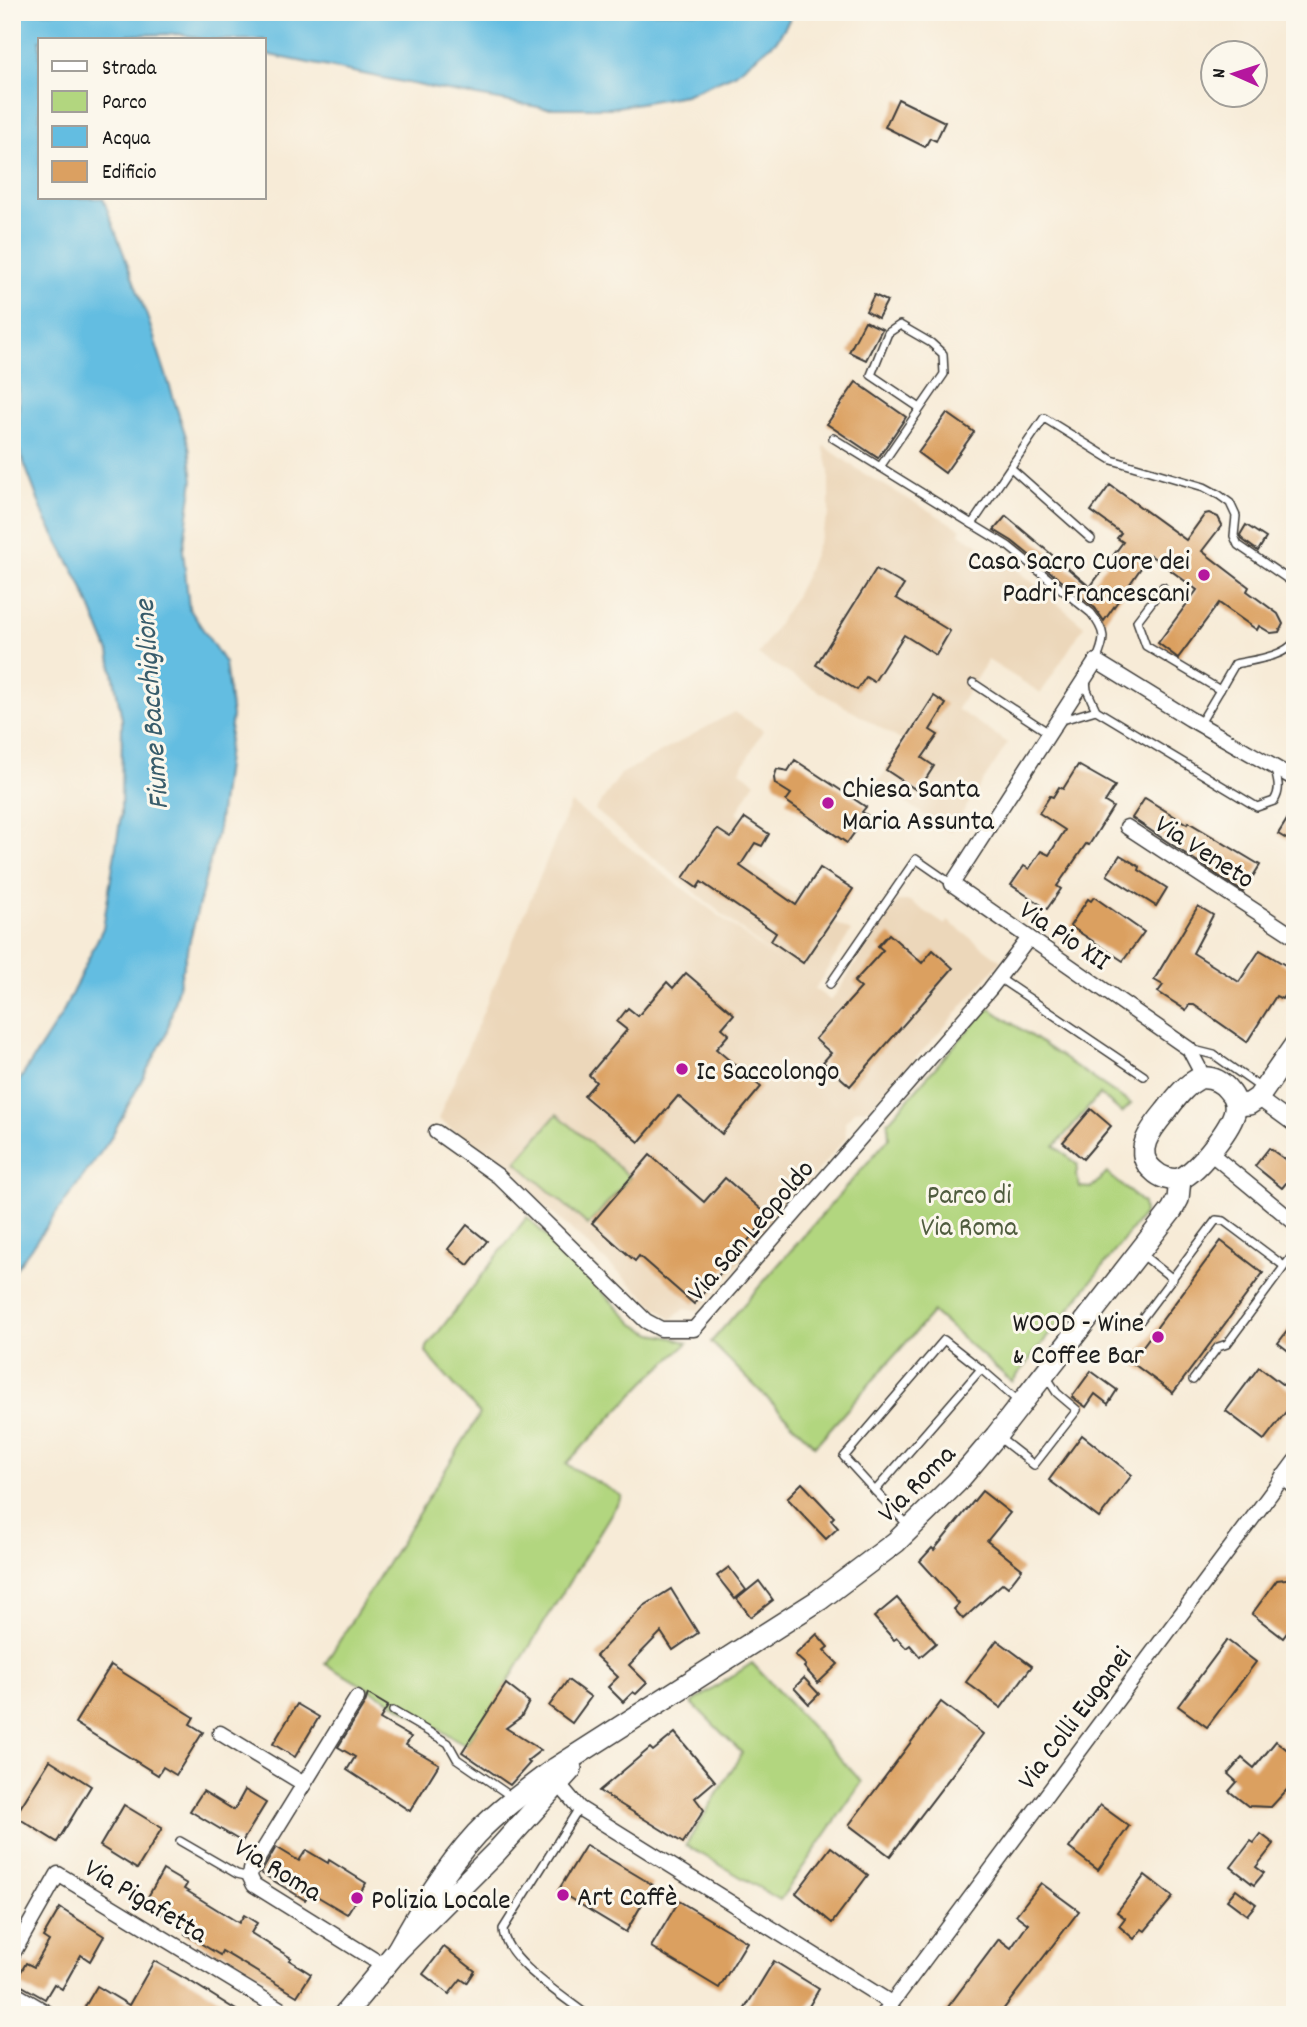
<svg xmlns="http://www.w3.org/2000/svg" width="1307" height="2027" font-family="Dekko,sans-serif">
<rect width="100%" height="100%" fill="#fbf7ec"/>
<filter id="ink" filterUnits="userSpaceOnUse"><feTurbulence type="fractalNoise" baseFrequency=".0143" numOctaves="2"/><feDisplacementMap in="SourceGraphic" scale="14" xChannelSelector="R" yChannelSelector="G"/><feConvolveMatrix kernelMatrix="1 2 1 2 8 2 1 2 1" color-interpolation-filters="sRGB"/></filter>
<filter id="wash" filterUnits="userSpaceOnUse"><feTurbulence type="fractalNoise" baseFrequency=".00686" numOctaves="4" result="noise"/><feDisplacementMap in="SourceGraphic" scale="28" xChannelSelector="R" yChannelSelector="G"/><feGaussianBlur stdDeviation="1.57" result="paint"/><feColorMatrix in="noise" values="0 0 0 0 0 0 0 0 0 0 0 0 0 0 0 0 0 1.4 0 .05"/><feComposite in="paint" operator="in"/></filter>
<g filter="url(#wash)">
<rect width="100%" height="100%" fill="#f7ebd7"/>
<g fill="#ecd7ba">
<path d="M823,445L863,473L961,529L959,533L1009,563L1084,626L1041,693L988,660L979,674L957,709L1008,743L950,832L877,784L904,742L758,655L792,602L806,575L829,514V470Z"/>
<path d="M734,712L763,730L740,771L755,781L737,813L769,834L749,864L831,921L851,931L815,989L831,1001L898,901H910L945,925L948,921L1001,961L941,1031L869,1108L856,1110L845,1122L846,1138L699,1310L684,1309L671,1320L499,1165L438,1119L571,803L785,966L595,810L621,774Z"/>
</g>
<g fill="#b2d67f" stroke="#67794e" stroke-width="2">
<path d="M991,1009L1131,1104L1122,1113L1100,1094L1055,1146L1078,1165L1076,1175L1080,1187L1091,1188L1107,1173L1143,1203L1144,1214L1012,1382L933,1312L815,1446L711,1342L889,1138L888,1122L985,1010Z"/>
<path d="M557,1114L630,1177L588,1225L516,1162Z"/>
<path d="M527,1217L635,1325L653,1334L674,1338L688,1343L647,1380L566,1464L622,1496L479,1729L477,1728L466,1745L325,1664L480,1414L426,1353L427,1347Z"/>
<path d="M752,1663L862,1782L780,1900L686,1845L742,1753L692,1703Z"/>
</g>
<path fill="#63bde1" stroke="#406c7e" stroke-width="2" d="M12,12H794L777,40L735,74L685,95L611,108H544L437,89L264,54V40H206L179,34L129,35L120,40H40V198H103L148,319L189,446L193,480L183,550L189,608L225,663L232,716L218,829L166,1035L109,1141L12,1274V1092L62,1014L103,928L121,815L122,719L109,652L80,582L45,518L18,447L19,400L16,339L12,331Z"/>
<g id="blocks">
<g fill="#dba061">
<path d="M898,99L945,122L936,141L930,138L925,147L885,127Z"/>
<path d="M874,295L887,301L878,318L866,311Z"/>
<path d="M865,321L882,329L866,360L849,352Z"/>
<path d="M856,382L906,417L878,458L827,424Z"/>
<path d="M947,413L974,432L945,473L918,453Z"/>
<path d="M1110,485L1186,540L1205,514L1209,513L1218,517L1222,525L1202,551L1249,587L1247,591L1278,614L1283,624L1279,632L1271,633L1259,626L1257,630L1219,603L1178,658L1158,643L1197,590L1150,555L1104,621L1095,608L1012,541L994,530L1006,516L1090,587L1123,542L1117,538L1121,533L1091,511Z"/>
<path d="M1246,525L1266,538L1258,551L1243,540L1240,535Z"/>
<path d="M876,569L904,585L896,598L950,631L936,655L904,635L874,682L866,677L857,690L816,665Z"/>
<path d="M934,696L946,704L930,730L938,735L922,758L934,766L918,791L886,770Z"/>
<path d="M795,760L866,807L862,812L867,815L847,843L786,801L791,794L775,784L774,778L777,769L788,771Z"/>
<path d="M1078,765L1115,786L1105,802L1113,807L1089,845L1086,844L1057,886L1061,889L1047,909L1011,885L1024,866L1029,869L1041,851L1049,855L1065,830L1039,813L1050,796L1053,797L1059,787L1063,789Z"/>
<path d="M1145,798L1187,824L1188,822L1260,865L1243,892L1132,818Z"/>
<path d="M1295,807V844L1278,834Z"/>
<path d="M745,818L769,834L762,846L755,843L740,866L796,905L820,868L853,889L803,963L771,941L776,933L701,882L697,888L683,878L717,829L731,838Z"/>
<path d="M1120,855L1140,867L1139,870L1167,888L1156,906L1107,875Z"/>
<path d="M1094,897L1144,932L1123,961L1070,926L1088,899L1091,901Z"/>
<path d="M1198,906L1213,915L1193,953L1239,982L1260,950L1295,971V979L1282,999L1276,996L1247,1042L1194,1005H1189L1186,1010L1158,992L1163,985L1154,980Z"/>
<path d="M889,934L922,963L933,950L953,968L850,1086L823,1062L831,1053L815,1039L861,988L854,982L883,950L878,946Z"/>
<path d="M686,973L734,1014L722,1028L729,1034L716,1049L761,1087L722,1134L678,1096L639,1142L584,1096L596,1082L589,1075L627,1030L617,1022L628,1008L638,1016L667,982L673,988Z"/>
<path d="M1091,1109L1111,1126L1083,1159L1063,1142Z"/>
<path d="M1269,1148L1293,1165L1287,1172L1292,1176L1282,1188L1255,1166Z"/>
<path d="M650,1155L704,1202L725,1178L769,1216L694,1304L639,1256L635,1261L592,1223Z"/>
<path d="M467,1225L487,1241L468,1265L448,1249Z"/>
<path d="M1221,1241L1263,1273L1173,1393L1131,1362Z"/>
<path d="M1295,1321V1356L1278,1343Z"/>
<path d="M1259,1367L1295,1394V1400L1264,1440L1226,1411Z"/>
<path d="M1091,1371L1117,1390L1108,1404L1095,1394L1086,1407L1072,1397Z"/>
<path d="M1082,1435L1132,1475L1099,1518L1049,1480Z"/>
<path d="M802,1483L834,1517L831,1520L838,1528L826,1539L787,1498Z"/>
<path d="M982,1491L1010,1513L987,1541L1022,1569L1008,1587L1003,1583L963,1619L954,1609L959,1604L920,1561L932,1548L934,1550Z"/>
<path d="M729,1567L746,1590L735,1599L717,1576Z"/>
<path d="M1295,1578V1622L1283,1638L1252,1614L1277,1580Z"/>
<path d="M759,1581L773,1600L751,1617L737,1599Z"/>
<path d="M671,1589L698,1633L673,1650L661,1632L629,1665L647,1683L636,1694L633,1692L623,1702L608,1687L618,1677L596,1656L644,1606Z"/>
<path d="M897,1598L936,1643L920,1657L910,1645L906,1648L897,1638L894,1640L874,1617Z"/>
<path d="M817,1634L828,1647L824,1650L838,1664L818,1683L804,1667L806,1665L795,1655Z"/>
<path d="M997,1640L1032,1666L1001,1708L966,1682Z"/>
<path d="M1227,1640L1256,1662L1207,1727L1178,1706Z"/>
<path d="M111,1665L194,1717L190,1724L203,1732L176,1775L163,1767L158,1775L75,1723Z"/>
<path d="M804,1678L819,1694L809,1704L794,1688Z"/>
<path d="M568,1680L591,1697L572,1723L549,1706Z"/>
<path d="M506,1684L529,1702L521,1717L506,1728L541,1750L527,1761L530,1763L510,1785L462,1752Z"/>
<path d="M368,1694L388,1706L380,1719L411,1737L406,1745L439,1764L410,1811L347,1770L355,1757L338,1747L365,1703Z"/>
<path d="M941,1702L983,1734L890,1856L849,1825Z"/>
<path d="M297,1704L319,1717L295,1757L273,1744Z"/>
<path d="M675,1733L715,1781L695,1798L704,1810L683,1843L599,1791L650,1748L653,1751Z"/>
<path d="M1276,1741L1295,1756V1781L1271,1807L1248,1806L1229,1791L1237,1782L1228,1774L1242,1758L1254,1768Z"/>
<path d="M50,1760L91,1786L57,1842L15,1816Z"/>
<path d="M245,1790L266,1803L242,1842L190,1811L203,1791L234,1810Z"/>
<path d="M124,1805L162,1828L137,1869L100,1846Z"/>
<path d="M1100,1805L1129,1826L1098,1870L1069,1848Z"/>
<path d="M1261,1834L1274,1844L1256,1867L1264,1873L1254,1885L1231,1867L1251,1841L1254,1843Z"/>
<path d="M586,1845L653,1885L626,1932L558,1891Z"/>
<path d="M276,1847L299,1861L306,1850L328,1863L329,1860L366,1883L347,1914L310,1892L305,1900L261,1873Z"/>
<path d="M831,1847L868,1875L832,1923L796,1893Z"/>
<path d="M163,1870L187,1884L184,1889L239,1923L244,1915L257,1923L251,1933L291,1958L289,1960L311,1974L297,1996L222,1951L220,1955L185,1934L188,1929L144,1904Z"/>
<path d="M1145,1875L1173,1897L1145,1931L1142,1929L1134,1939L1119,1926L1125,1918L1117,1912Z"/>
<path d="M1041,1883L1079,1911L999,2015H942L999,1939L1011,1948L1028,1924L1016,1915Z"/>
<path d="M1236,1889L1256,1904L1247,1915L1227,1900Z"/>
<path d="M679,1901L747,1942L719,1988L651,1947Z"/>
<path d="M60,1908L104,1936L90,1961L81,1955L62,1989L54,1984L45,1999L15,1982L26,1963L34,1967L49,1941L43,1937Z"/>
<path d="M444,1947L475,1971L467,1983L461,1979L449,1994L423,1974Z"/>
<path d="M154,1961L193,1983L244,2015H80L97,1986L129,2005Z"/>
<path d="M774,1961L819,1989L804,2015H741Z"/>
</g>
</g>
</g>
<g filter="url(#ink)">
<use href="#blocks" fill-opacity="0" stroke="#3d3b38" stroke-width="2"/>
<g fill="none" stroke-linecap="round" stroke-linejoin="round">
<g stroke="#3d3b38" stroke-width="10">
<g id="lane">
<path d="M920,408L871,375L888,333L900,325L931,343L943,354L944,374L880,467L972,524"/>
<path d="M833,438L880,467"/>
<path d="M1011,468L1091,539"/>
<path d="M1163,587L1137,621L1146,646L1220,690L1235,664C1252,660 1285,657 1295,641"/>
<path d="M1096,661C1106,639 1106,632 1091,613L1008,546L972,524L1044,418L1112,460L1204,487L1219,495L1230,503L1236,516L1234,536L1238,545L1295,584"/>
<path d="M1086,680L1087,690L1096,710"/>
<path d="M973,683L1049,733"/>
<path d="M1059,721L1096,710L1257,807L1274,801C1281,790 1278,782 1275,770"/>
<path d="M1199,725L1220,690"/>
<path d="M999,978L1144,1076"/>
<path d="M830,984L916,859L952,884"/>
<path d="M1190,1049L1214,1055L1261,1088"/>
<path d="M1140,1253L1173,1279"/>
<path d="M1140,1321L1216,1220L1224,1221L1284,1266"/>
<path d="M1193,1380L1218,1347L1227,1344L1295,1252"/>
<path d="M997,1436L1034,1465L1077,1410L1057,1393L1046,1376"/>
<path d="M875,1491L844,1457L944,1340L981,1369"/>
<path d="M908,1525L875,1491L981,1369L1018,1401"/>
<path d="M393,1711L448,1743L457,1759L512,1797"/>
<path d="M579,1808L503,1929C504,1959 563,1996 587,2015"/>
<path d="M180,1841L237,1874L250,1877"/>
</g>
</g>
<g stroke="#3d3b38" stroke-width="17">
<g id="street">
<path d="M1127,827L1295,937"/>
<path d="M1200,1078L1199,1068L1189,1049L952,884L1096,661L1190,719L1295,779"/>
<path d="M1258,1098L1295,1125"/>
<path d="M436,1132L498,1176L646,1321L661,1329H694L990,989L1029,938"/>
<path d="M1209,1152L1295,1223"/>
<path d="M1282,1477L1295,1487"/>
<path d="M357,1698L251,1870L250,1877L254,1885L384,1966"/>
<path d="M220,1733L304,1784"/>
<path d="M558,1783L579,1808L891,2003"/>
<path d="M12,1955L58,1874L290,2015"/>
<path d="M12,1992L51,2015"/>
<path d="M883,2015L1295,1461"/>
</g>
</g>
<g stroke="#3d3b38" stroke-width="24">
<g id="secondary">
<path d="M1200,1078C1211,1077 1221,1081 1228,1090C1235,1097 1237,1105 1234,1114C1229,1130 1195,1175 1179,1179C1171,1181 1160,1177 1154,1171C1131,1152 1152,1128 1166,1111C1176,1098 1185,1085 1200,1078Z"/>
<path d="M1236,1105L1249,1104L1258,1098L1295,1045"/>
<path d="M397,1951C420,1910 444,1869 476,1834C500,1809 528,1789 556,1768L819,1600L896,1542L957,1482L996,1436L1172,1210L1178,1199L1180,1179"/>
<path d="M344,2015L397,1951L497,1851L571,1769"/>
</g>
</g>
<use href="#lane" stroke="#fff" stroke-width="7"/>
<use href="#street" stroke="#fff" stroke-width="14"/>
<use href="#secondary" stroke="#fff" stroke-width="21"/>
</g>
</g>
<g fill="#b5179e" stroke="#fbf7ec" stroke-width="2.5">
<circle cx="1204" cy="575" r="7"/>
<circle cx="828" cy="803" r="7"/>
<circle cx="682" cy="1069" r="7"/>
<circle cx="1158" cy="1337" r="7"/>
<circle cx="563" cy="1895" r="7"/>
<circle cx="357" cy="1898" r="7"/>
</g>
<g text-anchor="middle" stroke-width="6" stroke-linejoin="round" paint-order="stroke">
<g font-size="28" fill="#1c1c1c" stroke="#fbf7ec" text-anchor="start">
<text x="1190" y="569" text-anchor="end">Casa Sacro Cuore dei<tspan x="1190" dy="32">Padri Francescani</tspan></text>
<text x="842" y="797">Chiesa Santa<tspan x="842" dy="32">Maria Assunta</tspan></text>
<text x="696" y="1079">Ic Saccolongo</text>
<text x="1144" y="1331" text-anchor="end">WOOD - Wine<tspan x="1144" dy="32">&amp; Coffee Bar</tspan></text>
<text x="577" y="1905">Art Caffè</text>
<text x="371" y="1908">Polizia Locale</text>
</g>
<g font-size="28" fill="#1c1c1c" stroke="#fbf7ec">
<text transform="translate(1206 850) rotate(33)" y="10">Via Veneto</text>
<text transform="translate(1066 934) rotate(34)" y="10">Via Pio XII</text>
<text transform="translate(749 1229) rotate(-49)" y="10">Via San Leopoldo</text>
<text transform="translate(915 1482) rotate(-45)" y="10">Via Roma</text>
<text transform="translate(1073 1717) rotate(-53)" y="10">Via Colli Euganei</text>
<text transform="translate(279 1868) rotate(31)" y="10">Via Roma</text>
<text transform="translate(147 1899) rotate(31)" y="10">Via Pigafetta</text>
</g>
<g font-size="28" fill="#505d3f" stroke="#fbf7ec">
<text x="969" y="1203">Parco di<tspan x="969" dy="32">Via Roma</tspan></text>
</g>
<g font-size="30" font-style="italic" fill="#385c6b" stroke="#fbf7ec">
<text transform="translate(150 705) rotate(-94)" y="10">Fiume Bacchiglione</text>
</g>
</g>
<rect width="1307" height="2027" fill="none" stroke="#fbf7ec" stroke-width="42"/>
<rect x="38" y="38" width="228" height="161" fill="#fbf7ec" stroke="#a29f99" stroke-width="2"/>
<rect x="52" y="61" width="35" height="10" fill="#ffffff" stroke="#a29f99" stroke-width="2"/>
<text x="102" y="74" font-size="21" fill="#1c1c1c">Strada</text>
<rect x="52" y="91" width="35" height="21" fill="#b2d67f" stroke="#a29f99" stroke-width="2"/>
<text x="102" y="108" font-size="21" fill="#1c1c1c">Parco</text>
<rect x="52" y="126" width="35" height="21" fill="#63bde1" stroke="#a29f99" stroke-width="2"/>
<text x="102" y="144" font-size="21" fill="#1c1c1c">Acqua</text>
<rect x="52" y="161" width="35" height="21" fill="#dba061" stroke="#a29f99" stroke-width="2"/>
<text x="102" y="178" font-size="21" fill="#1c1c1c">Edificio</text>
<g transform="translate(1234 74) rotate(273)"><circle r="33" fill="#fbf7ec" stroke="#a29f99" stroke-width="2"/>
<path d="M0-5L12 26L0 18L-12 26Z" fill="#b5179e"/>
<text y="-10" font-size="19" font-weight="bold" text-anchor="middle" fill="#1c1c1c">N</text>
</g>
</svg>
